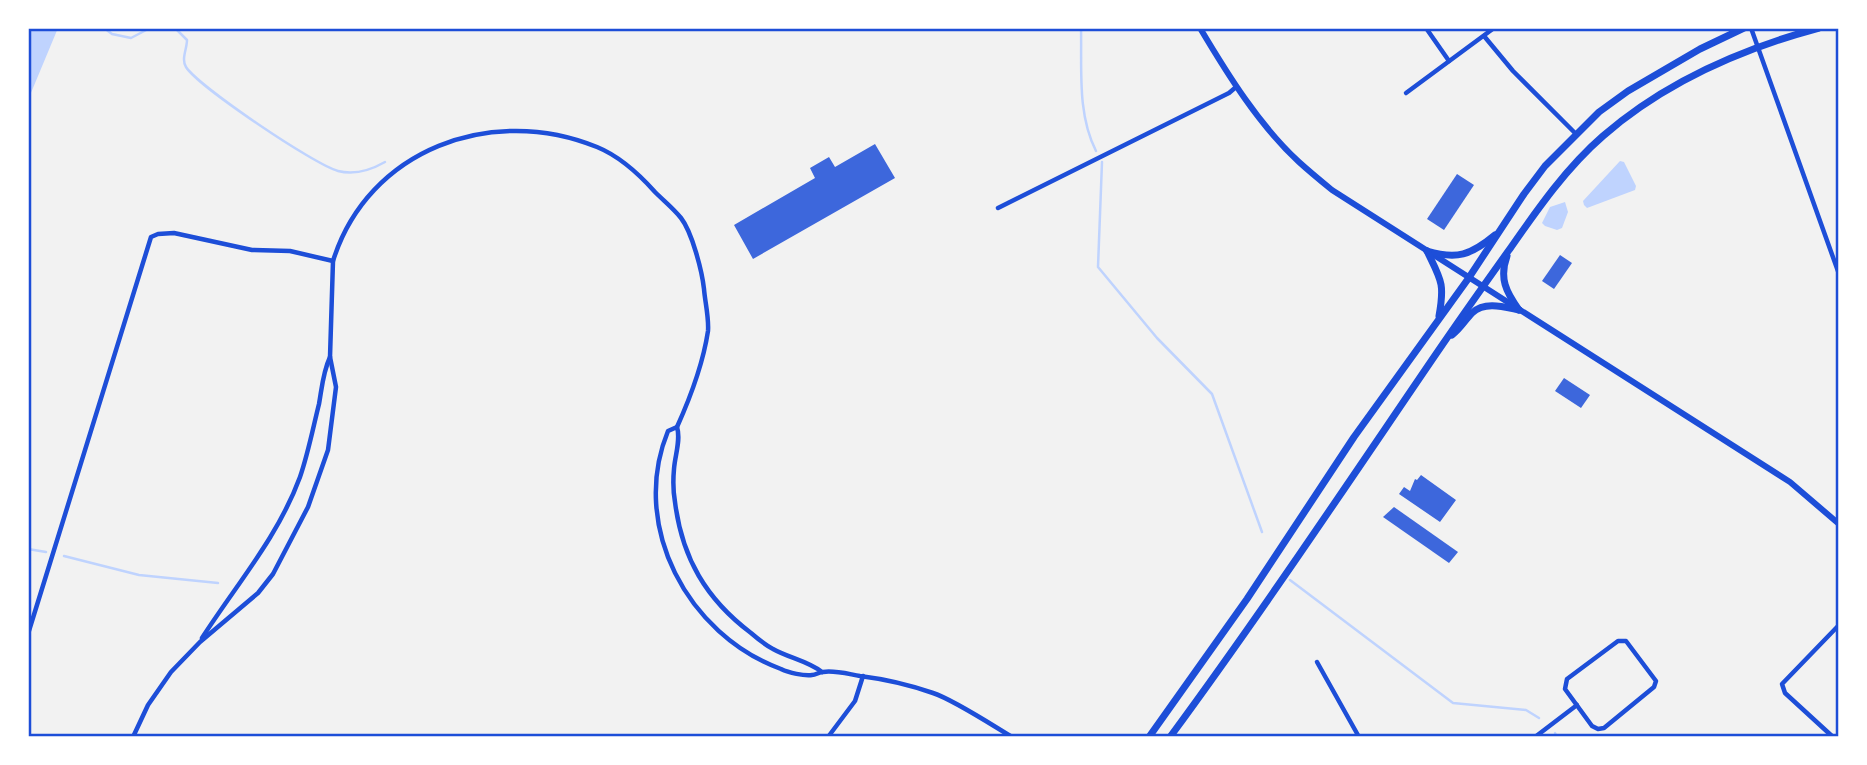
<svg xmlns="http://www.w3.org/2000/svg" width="1867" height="765" font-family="'PT Sans Narrow',sans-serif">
<rect width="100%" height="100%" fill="#f2f2f2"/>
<g fill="#bfd3fe">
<path d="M28,28H58L28,100Z"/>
<path d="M1620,161L1624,162L1636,186L1635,190L1587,208L1584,205L1583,201Z"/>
<path d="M1565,202L1568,212L1562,228L1557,230L1545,226L1542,223L1550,207Z"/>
</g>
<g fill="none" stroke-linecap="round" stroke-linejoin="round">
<g stroke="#bfd3fe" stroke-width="2.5">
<path d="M104,28L112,34L131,38L150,28"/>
<path d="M170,28L177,30L187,40C187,49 181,59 186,67C199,87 315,165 338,171C354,175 371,170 385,162"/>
<path d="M1081,28C1082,68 1077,114 1096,151"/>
<path d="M1102,162L1098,267L1157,338L1212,394L1262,532"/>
<path d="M28,549L46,552"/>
<path d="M64,556L139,575L218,583"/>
<path d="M1290,580L1453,703L1526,710L1539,718"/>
<path d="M1555,733L1557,737"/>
</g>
</g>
<g fill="#3d67dc">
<path d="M875,144L895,178L753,259L734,225L815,178L810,168L829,157L835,167Z"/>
<path d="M1457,174L1474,185L1444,230L1427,219Z"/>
<path d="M1560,255L1572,263L1554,289L1542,281Z"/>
<path d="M1564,378L1590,395L1581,408L1555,391Z"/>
<path d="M1421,475L1456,500L1440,522L1399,494L1404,487L1410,491L1415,479L1417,480Z"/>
<path d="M1394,507L1458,552L1449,563L1383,517Z"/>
</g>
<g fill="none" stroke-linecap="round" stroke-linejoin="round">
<g stroke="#1d4ed8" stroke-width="4.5">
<path d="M1426,28L1449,61"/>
<path d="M1751,28L1839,274"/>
<path d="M1484,36L1513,71L1576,134"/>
<path d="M1406,93L1494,28"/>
<path d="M998,208L1229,93L1236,87"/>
<path d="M677,427L668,431C629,526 688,635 781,669C789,673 804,676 812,675C816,675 819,672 823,672C834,670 848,674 860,676C884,679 910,685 933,693C954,700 992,725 1012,737"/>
<path d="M28,634L151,237L158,234L174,233L252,250L290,251L333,261"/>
<path d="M202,638C236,585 278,537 300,477C308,454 313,428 319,404C322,387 323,372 330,357"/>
<path d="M1618,641H1626L1656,681L1654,687L1604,728L1598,729L1592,726L1565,689L1567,679Z"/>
<path d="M1317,662L1359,737"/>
<path d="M133,737L148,705L171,672L200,642L258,593L273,574L308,507L328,450L336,387L330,357L333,261C368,149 492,104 597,147C619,156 639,174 655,192C664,201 674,209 681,218C692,232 702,271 704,289C705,302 709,317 708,331C703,364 691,396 677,427C681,440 675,455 674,469C673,480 673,491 675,502C682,558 706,599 751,633C758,639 765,645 773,649C789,658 808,661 822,672"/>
<path d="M828,737L855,701L863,676"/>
<path d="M1535,737L1577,705"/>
<path d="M1833,737L1785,693L1782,684L1839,625"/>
</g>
<path stroke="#1d4ed8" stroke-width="6" d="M1200,28C1228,75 1259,125 1299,162C1310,172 1321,181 1332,190L1790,482L1839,524"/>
<g stroke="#1d4ed8" stroke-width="7">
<path d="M1427,251C1457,260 1471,255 1495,235"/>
<path d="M1427,251C1441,280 1445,283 1439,316"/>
<path d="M1507,256C1499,278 1506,292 1519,310"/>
<path d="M1452,335C1461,328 1465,320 1472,313C1485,301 1504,307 1519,310"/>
<path d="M1149,737L1247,599L1354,437L1468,279L1524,194L1545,166L1599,112L1628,91L1700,49L1744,28"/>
<path d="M1170,737C1262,612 1348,483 1436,354C1460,319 1484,285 1509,250C1537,210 1566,168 1603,136C1665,82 1741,49 1819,28"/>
</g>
</g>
<rect width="1867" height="765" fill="none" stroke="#ffffff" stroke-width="60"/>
<rect x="30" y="30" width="1807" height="705" fill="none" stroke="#1d4ed8" stroke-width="2.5"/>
</svg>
